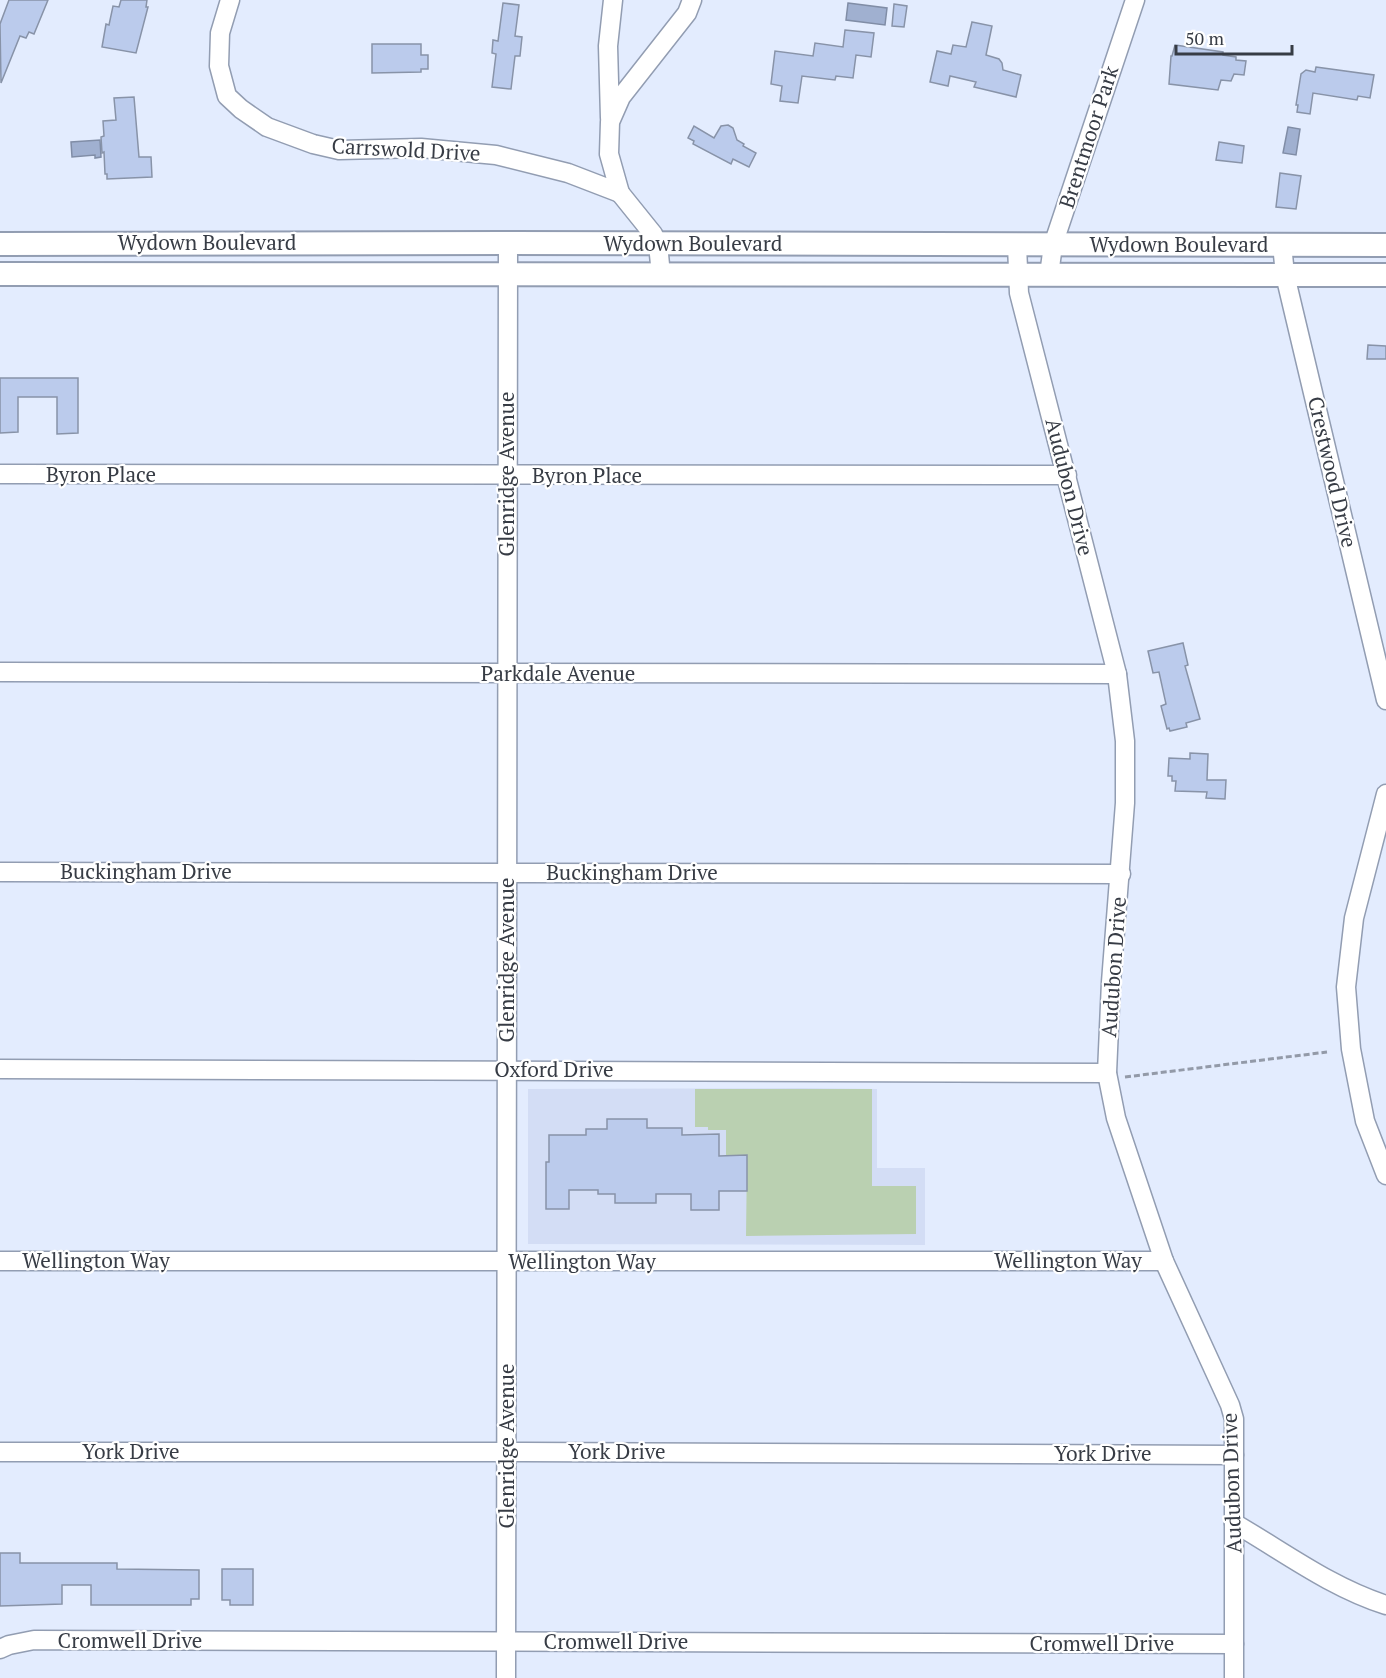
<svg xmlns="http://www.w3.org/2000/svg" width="1386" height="1678" font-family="'PT Serif',serif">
<rect width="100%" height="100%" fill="#e3ecfe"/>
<path fill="#d3ddf5" d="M801,1088L877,1089V1168H925V1245L528,1244V1089Z"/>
<path fill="#bad0b1" d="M695,1089H872V1186H916V1234L746,1236L747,1156H726V1130H708V1127H695Z"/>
<g fill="#a0b0d0" stroke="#808da6" stroke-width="1.5">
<path d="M848,3L887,8L885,25L846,20Z"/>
<path d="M1288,127L1300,129L1296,155L1283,153Z"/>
<path d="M100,140L101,157L95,158V155L72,157L71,142Z"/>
</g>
<g fill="#bbcbec" stroke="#8893a8" stroke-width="1.5">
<path d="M9,0H48L34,34L29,32L26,38L20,36L1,83L0,24Z"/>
<path d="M121,0H147L146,7H148L136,53L102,47L106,24L109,25L113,6L119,7Z"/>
<path d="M503,3L519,5L515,36L522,37L520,56H515L511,89L492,87L496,54L492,53L493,40L498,41Z"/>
<path d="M894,4L907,6L904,27L892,26Z"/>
<path d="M972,22L992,26L986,55L999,59L1002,63L1003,70L1021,75L1016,97L974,87L976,82L950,76L948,86L930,82L937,51L951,54L953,45L966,47Z"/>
<path d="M845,30L874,33L871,57L856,55L853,78L836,76L835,80L802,76L798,103L780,101L782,86L771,84L775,51L813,56L815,43L843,47Z"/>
<path d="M372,44H421V55H428V69H421V72L372,73Z"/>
<path d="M1175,45L1223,52V55L1236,57V60L1246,61L1244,75L1234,74L1231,81L1221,80L1218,90L1169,84L1171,56H1172Z"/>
<path d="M1316,67L1374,75L1370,98L1358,96L1357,100L1313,93L1310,114L1297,112L1298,105H1296L1301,74L1306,70L1315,72Z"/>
<path d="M134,97L139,157H151L152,177L107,179V174H105L104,152L102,153L101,137L104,136L103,121L116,120L114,98Z"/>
<path d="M728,125L733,128L737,140L744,144L743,146L756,153L749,167L733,159L731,164L693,144L694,141L688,138L694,126L714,138L721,126Z"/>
<path d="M1219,142L1244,146L1242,163L1216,160Z"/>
<path d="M1280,173L1301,176L1296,209L1276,207Z"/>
<path d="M1368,345L1386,346V359H1367Z"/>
<path d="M0,378H78V433L57,434V397H18V432L0,433Z"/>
<path d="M1183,643L1188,665L1185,666L1200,719L1186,723L1187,727L1170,731L1169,728L1167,729L1161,706L1166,704L1159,672L1153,673L1148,651Z"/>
<path d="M1190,753L1208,754L1207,780H1226L1225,799L1206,798L1207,792L1175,791L1176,781H1172V776H1168L1169,758L1190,759Z"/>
<path d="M607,1119H647V1128H682V1135L719,1134V1156L747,1155V1191H719V1210H691V1194H656V1203H615V1194H598V1190H569V1209H546V1162H549V1135H586V1129H607Z"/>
<path d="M0,1553H20V1563H117V1569L199,1570V1599H191V1605H91V1585H62V1604L0,1606Z"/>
<path d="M222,1569H253V1605H230V1600H222Z"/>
</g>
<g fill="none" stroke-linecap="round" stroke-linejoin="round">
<g stroke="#929db2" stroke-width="21">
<g id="minor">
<path d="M230,0L220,33L219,66L227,96L241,109L267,127L313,144L339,150L421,148L496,155L568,173L620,193L609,154L610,122L621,97L687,13L692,0"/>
<path d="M610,118L608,46L613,0"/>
<path d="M620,193L653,234L658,244L661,275"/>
<path d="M1282,244L1285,275L1386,700"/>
<path d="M1017,245L1019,293L1117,674L1125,741V803L1111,982L1107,1073L1116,1118L1164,1261L1230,1405L1234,1419V1678"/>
<path d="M1049,275L1053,245L1135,0"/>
<path d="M0,474L1067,475"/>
<path d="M0,672L1117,674"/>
<path d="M1386,794L1354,918L1346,987L1351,1049L1365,1121L1386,1175"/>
<path d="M0,872L1121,874"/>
<path d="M0,1069L1107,1073"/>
<path d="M0,1261H1164"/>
<path d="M0,1452H524L1234,1455"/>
<path d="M1234,1523C1284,1552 1330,1587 1386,1605"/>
<path d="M0,1649L9,1645L34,1640L1234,1644"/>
<path d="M506,1678L508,243"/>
</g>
</g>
<g stroke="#929db2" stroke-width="26">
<g id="tertiary">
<path d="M0,244L508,243L1386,245"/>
<path d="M0,274L1386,275"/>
</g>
</g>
<path stroke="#939aa8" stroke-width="3" stroke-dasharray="6 3" stroke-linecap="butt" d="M1125,1077L1327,1052"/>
<use href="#minor" stroke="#fff" stroke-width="18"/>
<use href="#tertiary" stroke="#fff" stroke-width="22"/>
</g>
<g text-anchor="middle" stroke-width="4.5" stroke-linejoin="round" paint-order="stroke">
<g font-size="21" fill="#373c45" stroke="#fff">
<text transform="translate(1089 137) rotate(-72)" y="7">Brentmoor Park</text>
<text transform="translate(406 150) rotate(3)" y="7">Carrswold Drive</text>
<text x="207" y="250">Wydown Boulevard</text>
<text x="693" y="251">Wydown Boulevard</text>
<text x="1179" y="252">Wydown Boulevard</text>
<text transform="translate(1332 472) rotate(77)" y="7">Crestwood Drive</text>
<text transform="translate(507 474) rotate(-90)" y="7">Glenridge Avenue</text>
<text x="101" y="482">Byron Place</text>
<text x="587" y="483">Byron Place</text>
<text transform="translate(1069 487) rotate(76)" y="7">Audubon Drive</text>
<text x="558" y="681">Parkdale Avenue</text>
<text x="146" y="879">Buckingham Drive</text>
<text x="632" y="880">Buckingham Drive</text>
<text transform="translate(507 960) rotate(-90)" y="7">Glenridge Avenue</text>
<text transform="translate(1114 967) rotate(-86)" y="7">Audubon Drive</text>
<text x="554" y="1077">Oxford Drive</text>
<text x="96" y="1268">Wellington Way</text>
<text x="1068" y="1268">Wellington Way</text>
<text x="582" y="1269">Wellington Way</text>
<text transform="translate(507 1446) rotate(-90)" y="7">Glenridge Avenue</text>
<text x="131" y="1459">York Drive</text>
<text x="617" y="1459">York Drive</text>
<text x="1103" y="1461">York Drive</text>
<text transform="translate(1232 1483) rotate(-92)" y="7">Audubon Drive</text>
<text x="130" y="1648">Cromwell Drive</text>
<text x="616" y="1649">Cromwell Drive</text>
<text x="1102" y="1651">Cromwell Drive</text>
</g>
</g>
<path d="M1176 45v9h116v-9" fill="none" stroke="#373c45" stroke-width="3"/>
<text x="1185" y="45" font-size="18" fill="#373c45" stroke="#ffffff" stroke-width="4.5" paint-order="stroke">50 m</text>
</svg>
